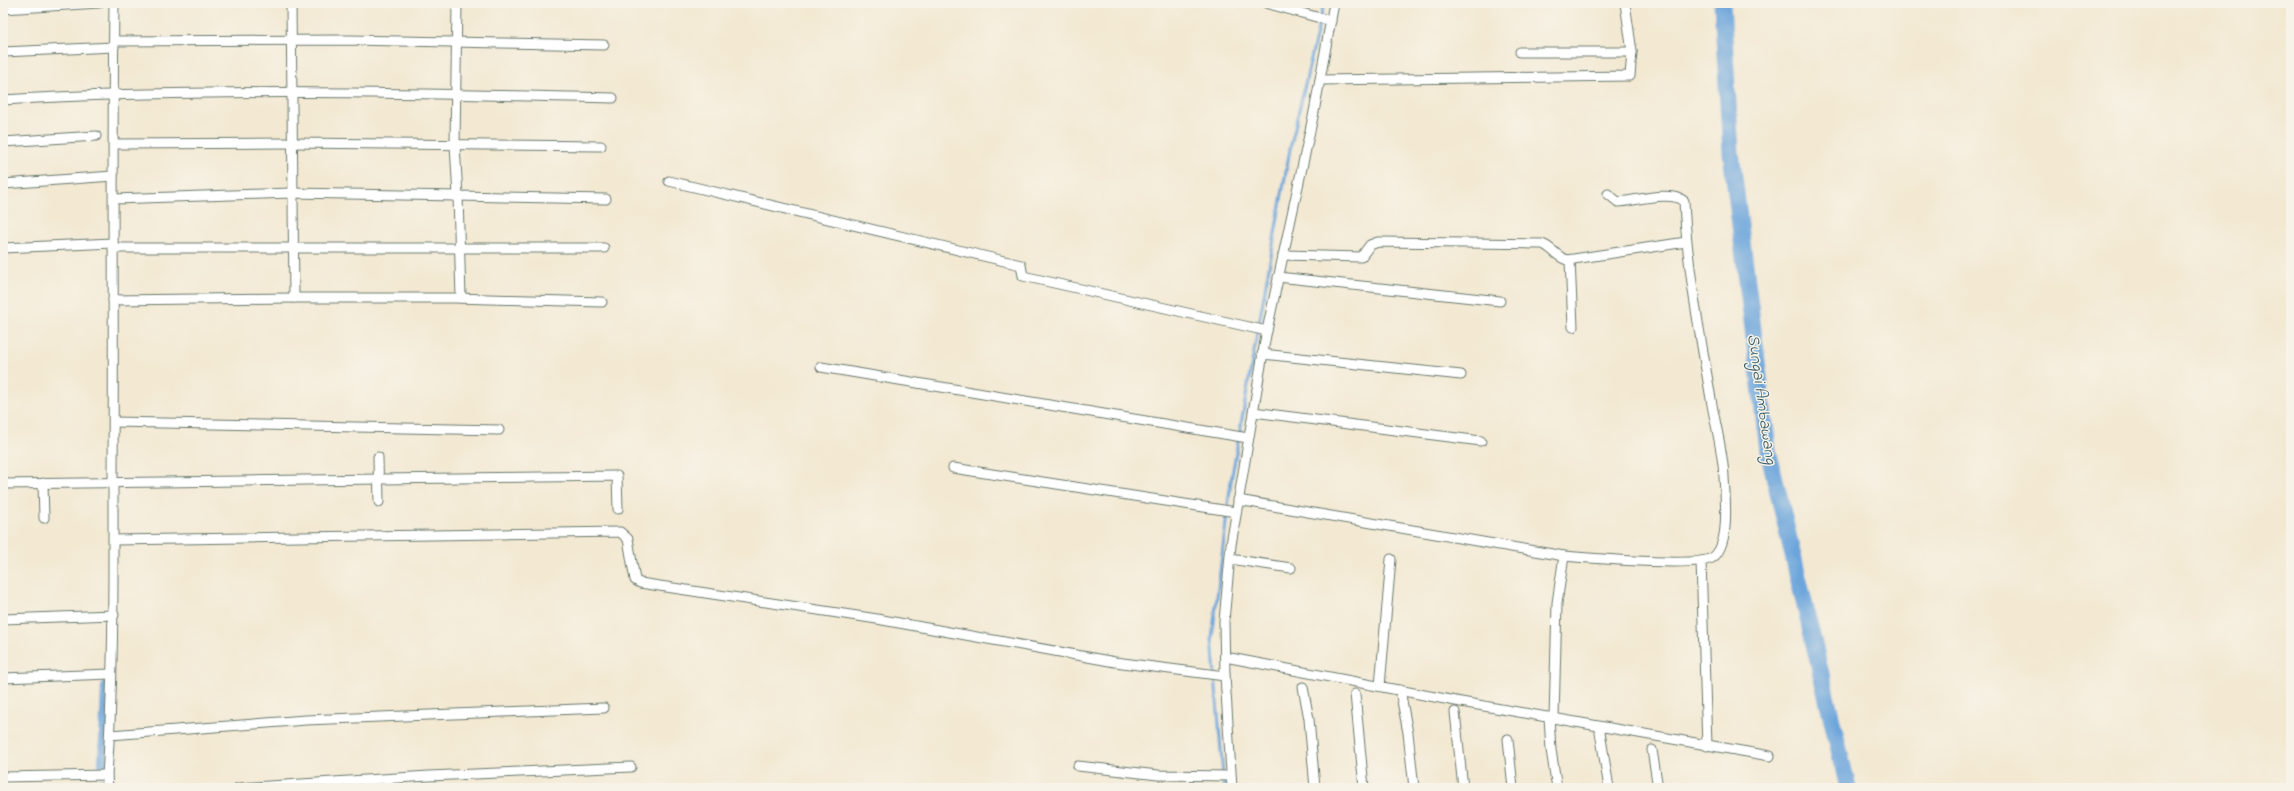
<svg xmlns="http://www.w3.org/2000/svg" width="2294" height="791" font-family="'Indie Flower',sans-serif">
<rect width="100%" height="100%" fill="#f7f3e8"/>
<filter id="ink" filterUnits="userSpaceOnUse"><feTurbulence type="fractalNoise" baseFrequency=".025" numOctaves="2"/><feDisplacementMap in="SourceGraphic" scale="8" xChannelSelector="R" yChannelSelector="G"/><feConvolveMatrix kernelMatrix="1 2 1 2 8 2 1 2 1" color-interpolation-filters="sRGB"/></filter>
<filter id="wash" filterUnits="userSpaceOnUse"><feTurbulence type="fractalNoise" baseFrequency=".012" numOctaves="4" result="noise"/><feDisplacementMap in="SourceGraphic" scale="16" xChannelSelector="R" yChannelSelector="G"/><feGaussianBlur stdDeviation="0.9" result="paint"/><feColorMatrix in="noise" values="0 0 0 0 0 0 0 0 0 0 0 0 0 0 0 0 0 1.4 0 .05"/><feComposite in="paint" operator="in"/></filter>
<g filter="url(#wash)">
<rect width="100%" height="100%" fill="#f3e9d3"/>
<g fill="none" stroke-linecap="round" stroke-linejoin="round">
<path stroke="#6ca5db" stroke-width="3" d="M1224,788L1212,638L1231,481L1290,149L1324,3"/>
<g stroke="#6ca5db" stroke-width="10">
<path d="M103,765L106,685"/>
<path d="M103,788V783"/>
</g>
<path stroke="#6ca5db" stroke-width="17" d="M1722,3L1731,153L1768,450L1848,788"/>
</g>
</g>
<g filter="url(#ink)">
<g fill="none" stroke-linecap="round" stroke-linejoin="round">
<g stroke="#69796c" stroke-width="11">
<g id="street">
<path d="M291,3L294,298H455L602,302"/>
<path d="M457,3L455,145L458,196L606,199"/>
<path d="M1266,3L1331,21"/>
<path d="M3,9L99,3"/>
<path d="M114,41L349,40L604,45"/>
<path d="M3,52L114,47"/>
<path d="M1520,52H1632"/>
<path d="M1320,80L1630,76L1632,52L1625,3"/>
<path d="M3,100C206,88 410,93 613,98"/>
<path d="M3,142L96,136"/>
<path d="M114,144L292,143L601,146"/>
<path d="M669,181L1021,265L1023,276L1267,331"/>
<path d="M3,184L113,176"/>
<path d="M114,199L291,193L458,196L461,298"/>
<path d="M3,248L113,243"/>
<path d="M113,248H604"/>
<path d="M1283,255L1361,257L1370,245L1378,242L1542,244C1552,247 1556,257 1567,260L1686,242"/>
<path d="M1570,260L1573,327"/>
<path d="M1278,277L1500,301"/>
<path d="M113,300L294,298"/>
<path d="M1262,354L1461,375"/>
<path d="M821,367L1248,438"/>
<path d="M1253,412L1481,441"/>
<path d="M114,422L499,430"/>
<path d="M378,457L379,502"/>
<path d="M953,468L1236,512"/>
<path d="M43,483L44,518"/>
<path d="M3,484L617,476L618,509"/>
<path d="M1238,500L1564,556C1588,558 1696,567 1712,558C1731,546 1725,496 1724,477C1723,451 1715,424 1711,399C1700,333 1687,268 1684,201C1672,190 1634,201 1618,202L1608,194"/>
<path d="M114,540L620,532L628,539L635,580L640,583L877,619L1115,662L1225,676"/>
<path d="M1230,559L1291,568"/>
<path d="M1701,561L1707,746"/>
<path d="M3,619L114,615"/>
<path d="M1225,657L1461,702L1770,756"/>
<path d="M3,678L111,674"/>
<path d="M1380,686L1391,559"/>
<path d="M1303,687L1309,719L1315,788"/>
<path d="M1400,690L1408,733L1414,788"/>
<path d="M1355,694L1364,788"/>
<path d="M1455,712L1463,788"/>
<path d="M1549,717L1551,750L1557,788"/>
<path d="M1554,718L1557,603L1564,556"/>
<path d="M1600,732L1609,788"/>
<path d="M110,735L306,720L604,708"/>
<path d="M1508,739L1513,788"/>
<path d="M1652,750L1658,788"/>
<path d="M1078,766L1158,775L1231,776"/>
<path d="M3,777L107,775"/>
<path d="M108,788L107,775C114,677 113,578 113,480C114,321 112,162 114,3"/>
<path d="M238,788L429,776L631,767"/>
<path d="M1232,788L1225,676L1224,621L1231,545L1266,335L1314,112L1334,3"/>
</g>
</g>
<use href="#street" stroke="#fff" stroke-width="9"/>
</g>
</g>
<g text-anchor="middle" stroke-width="3" stroke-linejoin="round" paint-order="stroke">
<g font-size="17" font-style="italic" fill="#365c66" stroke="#f7f3e8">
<text transform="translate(1763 399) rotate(82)" y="6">Sungai Ambawang</text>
</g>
</g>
<rect width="2294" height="791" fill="none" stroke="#f7f3e8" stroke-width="16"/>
</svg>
